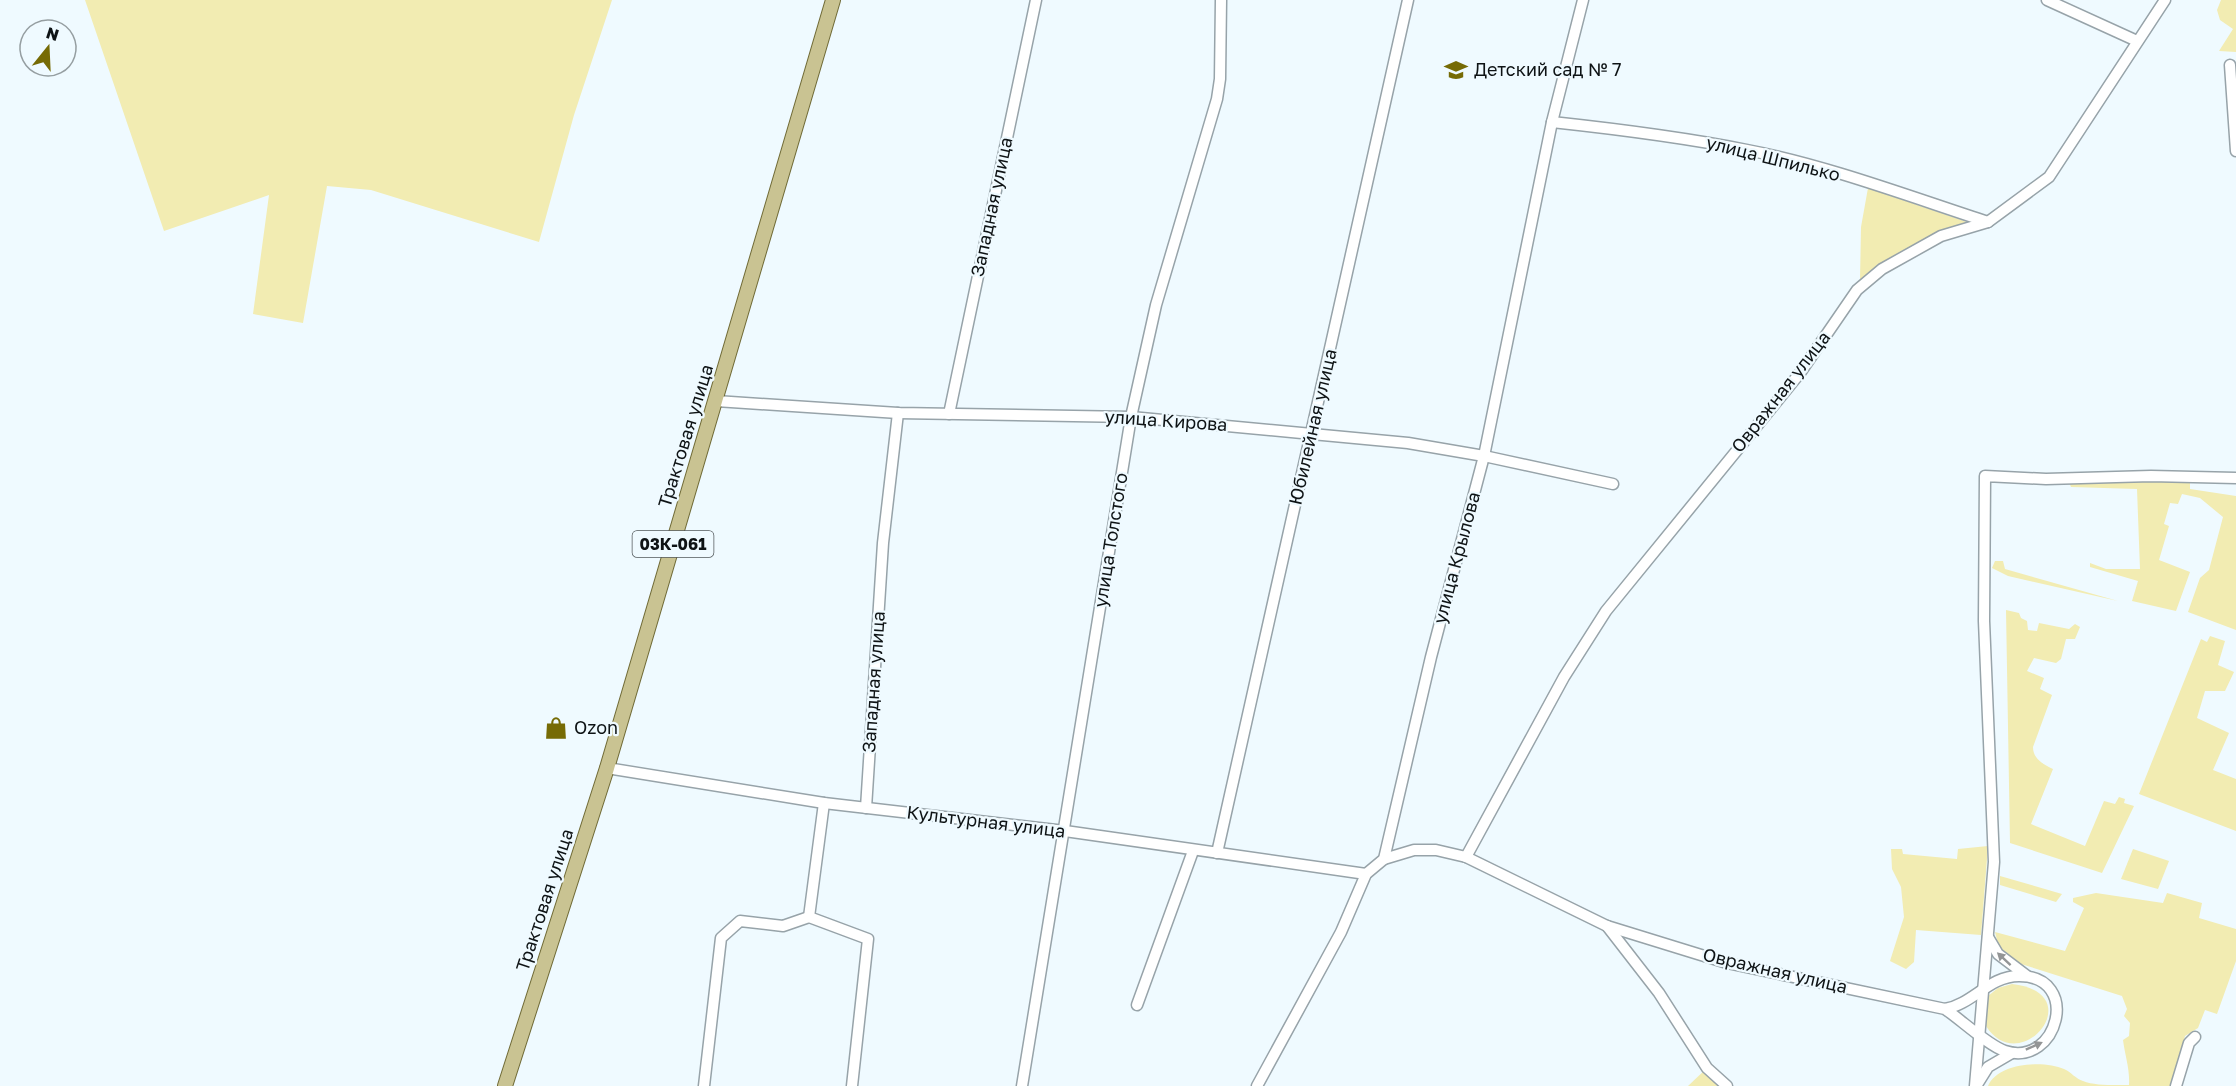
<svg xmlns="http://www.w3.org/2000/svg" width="2236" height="1086" font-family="'Golos Text',sans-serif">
<rect width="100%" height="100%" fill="#effaff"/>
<g fill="#f2ecb2">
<path d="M85,0H612L574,115L539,242L371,190L327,186L303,323L253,314L269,195L164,231Z"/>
<path d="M2221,0H2236V52L2219,51L2233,29L2220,20L2217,10Z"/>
<path d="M1868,188L1970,223C1929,237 1893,251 1860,280L1861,227Z"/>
<path d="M2190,479V489L2236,496V630L2188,612L2200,578L2209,570L2223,517L2200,498L2182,494L2178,504L2170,503L2164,524L2169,526L2159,560L2190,572L2176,611L2132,601L2138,581L2090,567V563L2106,569H2140L2137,489L2071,487L2068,480Z"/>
<path d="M1995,561H2003L2005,569L2118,601L2008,576L1992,568Z"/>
<path d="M2006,610L2019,613L2021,618L2027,621L2028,630L2037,631L2039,623L2069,629L2075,624L2080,627L2075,639H2066L2061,659L2056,663L2034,658L2027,671L2044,678L2040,689L2052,695L2033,747C2033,759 2043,764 2053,769L2031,824L2085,846L2104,801L2115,804L2119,797L2125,799L2124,803L2134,806L2102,873L2010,843Z"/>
<path d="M2210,636L2225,641L2218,665L2234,672L2225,691H2205L2197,718L2229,733L2213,770L2236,779V831L2139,794L2201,639L2207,642Z"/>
<path d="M1988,846L1981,935L1916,930L1914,962L1906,969L1890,961L1904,917L1901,887L1892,869L1891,849H1902L1903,854L1957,859L1958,849Z"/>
<path d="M2133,849L2169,861L2158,889L2121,879Z"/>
<path d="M2000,876L2062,894L2056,902L2000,885Z"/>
<path d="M2096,893L2163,903L2167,893L2202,903L2199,918L2236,929V961L2217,1014L2205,1010L2198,1028L2185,1036L2172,1086H1988C1998,1063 2043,1060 2064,1069C2071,1072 2076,1079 2083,1081C2095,1086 2116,1085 2129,1085C2130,1069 2125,1056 2123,1040L2129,1036L2130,1023L2124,1016L2127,1009L2122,996L2021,964L1999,948L1995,932L2065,951L2084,908L2073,902V898Z"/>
<path d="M2012,984C2092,993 2020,1080 1986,1026L1988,996L1998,988Z"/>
<path d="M1707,1068L1727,1086H1688Z"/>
</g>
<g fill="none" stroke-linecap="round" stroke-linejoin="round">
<g stroke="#97a3a9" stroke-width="13">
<g id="minor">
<path d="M2047,0L2137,41"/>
<path d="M2230,65L2236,151"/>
<path d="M1552,122C1617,129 1682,137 1747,150C1826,165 1911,197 1988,222"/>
<path d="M716,401L898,413L1131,417L1312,434L1408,443L1484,456L1613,484"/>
<path d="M949,414L1036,0"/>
<path d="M607,768L824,803L1065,831L1366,874"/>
<path d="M824,803L809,917L868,939L852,1086"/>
<path d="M866,808L883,543L898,413"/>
<path d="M1217,853L1408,0"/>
<path d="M1466,857L1564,677L1606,611L1800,373L1857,290L1882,269L1941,236L1988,222L2049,177L2165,0"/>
<path d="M1384,859L1414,850H1436L1466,857L1607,926L1727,963L1945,1009C1973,1004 1989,976 2019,976C2082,976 2058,1068 2005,1051C1989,1046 1960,1019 1945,1009"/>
<path d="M1607,926L1659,993L1707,1068L1727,1086"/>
<path d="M1988,937L1998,954L2027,976"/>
<path d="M1137,1005L1193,851"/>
<path d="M1978,1083L1988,1067L2012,1053"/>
<path d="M704,1086L721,938L740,921L783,926L809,917"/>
<path d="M1022,1086L1131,417L1156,305L1217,99L1220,79L1221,0"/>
<path d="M1257,1086L1341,932L1366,874L1384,859L1431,657L1484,456L1552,122L1583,0"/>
<path d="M1975,1086L1994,862L1984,621L1985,476L2046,479L2151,476L2236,478"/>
<path d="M2176,1086L2189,1043L2195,1037"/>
</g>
</g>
<g stroke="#706b37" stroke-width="16">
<path id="major" d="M505,1086L607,768L833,0"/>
</g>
<use href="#minor" stroke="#fff" stroke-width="10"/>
<use href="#major" stroke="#c9c392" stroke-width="14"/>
</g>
<defs><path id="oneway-solid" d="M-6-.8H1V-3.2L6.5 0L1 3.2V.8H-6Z" transform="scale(1.5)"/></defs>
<g fill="#939596">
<use href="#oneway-solid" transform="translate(2004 959) rotate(-137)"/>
<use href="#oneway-solid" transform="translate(2034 1046) rotate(-24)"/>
</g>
<defs>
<g id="school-bare" transform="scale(1.8)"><path d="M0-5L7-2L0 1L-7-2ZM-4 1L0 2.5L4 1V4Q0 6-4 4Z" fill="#766b05" stroke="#effaff" stroke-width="2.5" paint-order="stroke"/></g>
<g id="shop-bare" transform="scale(1.8)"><path d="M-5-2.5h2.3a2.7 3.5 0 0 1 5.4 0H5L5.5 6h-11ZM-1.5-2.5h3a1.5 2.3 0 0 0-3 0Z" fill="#766b05" stroke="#effaff" stroke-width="2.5" paint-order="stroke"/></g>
</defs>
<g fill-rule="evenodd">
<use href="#school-bare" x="1456" y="70"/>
<use href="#shop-bare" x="556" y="728"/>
</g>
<g text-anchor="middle" stroke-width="4.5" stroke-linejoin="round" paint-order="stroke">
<rect fill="#effaff" stroke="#52585b" stroke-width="1.5" x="632.5" y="531" width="81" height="26" rx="4.5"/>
<g font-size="16" font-weight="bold" fill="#0e1315">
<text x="673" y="550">03К-061</text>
</g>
<g font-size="18" fill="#0e1315" stroke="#effaff" text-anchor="start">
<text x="1474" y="76">Детский сад № 7</text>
<text x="574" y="734">Ozon</text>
</g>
<g font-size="18" fill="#0e1315" stroke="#effaff">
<text transform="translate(1773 159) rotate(14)" y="6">улица Шпилько</text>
<text transform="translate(992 207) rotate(-78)" y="6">Западная улица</text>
<text transform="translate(1781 392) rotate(-52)" y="6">Овражная улица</text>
<text transform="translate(1166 421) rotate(4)" y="6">улица Кирова</text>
<text transform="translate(1313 427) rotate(-77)" y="6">Юбилейная улица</text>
<text transform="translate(686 436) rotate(-73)" y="6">Трактовая улица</text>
<text transform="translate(1111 540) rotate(-81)" y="6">улица Толстого</text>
<text transform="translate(1457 558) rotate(-75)" y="6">улица Крылова</text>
<text transform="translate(874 682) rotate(-86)" y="6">Западная улица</text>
<text transform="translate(986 822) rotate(7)" y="6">Культурная улица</text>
<text transform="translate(545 900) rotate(-72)" y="6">Трактовая улица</text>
<text transform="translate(1775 971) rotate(13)" y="6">Овражная улица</text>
</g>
</g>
<g transform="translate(48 48) rotate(18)"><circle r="28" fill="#effaff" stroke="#959ea1" stroke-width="1.5"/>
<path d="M0-4.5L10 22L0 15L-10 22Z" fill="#766b05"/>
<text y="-9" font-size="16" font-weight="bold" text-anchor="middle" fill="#0e1315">N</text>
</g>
</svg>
